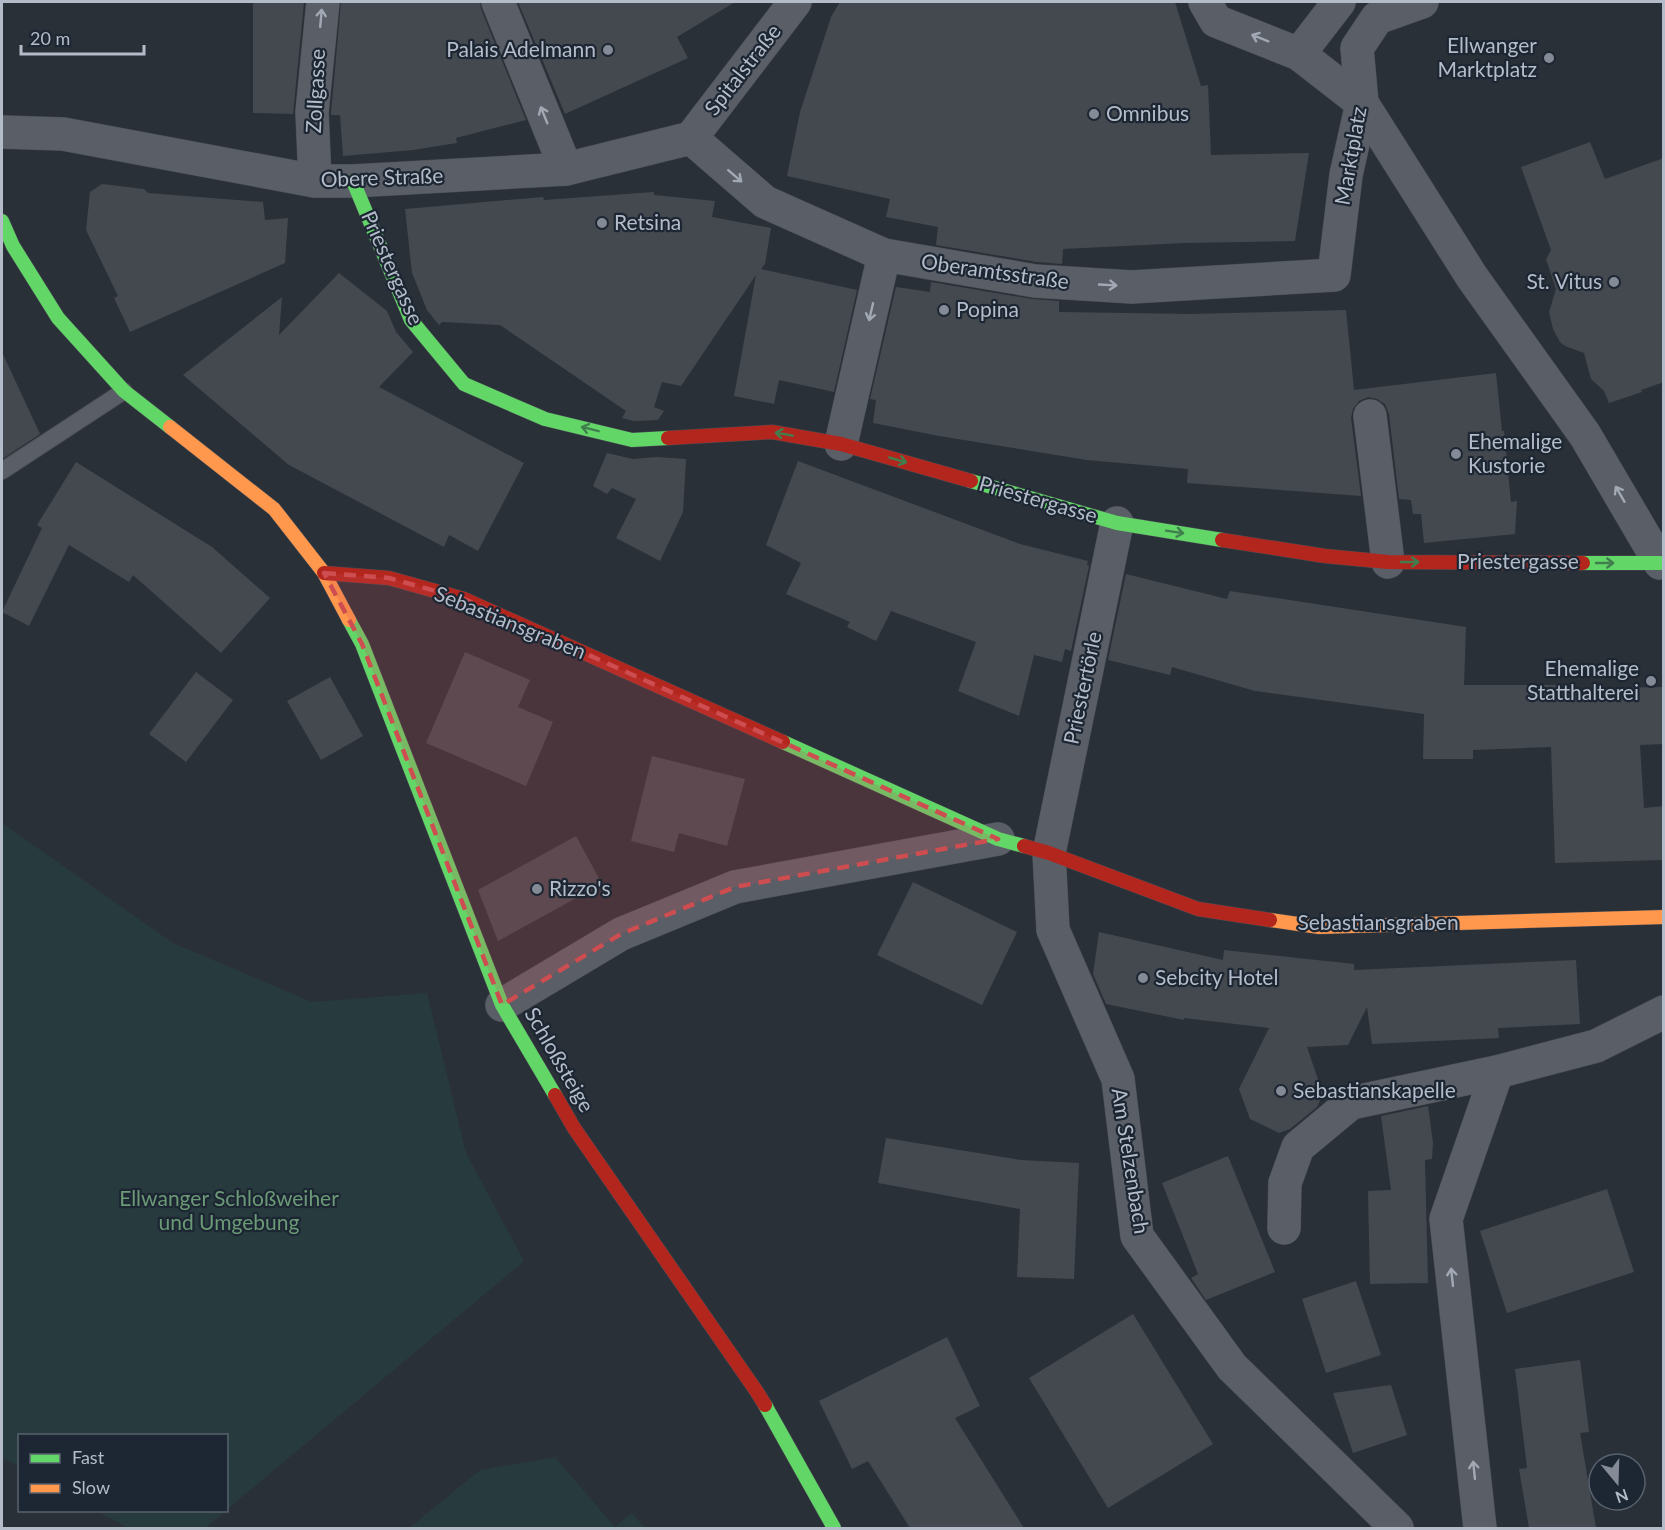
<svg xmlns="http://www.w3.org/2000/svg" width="1665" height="1530" font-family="Lato,sans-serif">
<rect width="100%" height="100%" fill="#2a3038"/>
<g fill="#273a3e">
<path d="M2,823L173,943L312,1002L427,993L466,1153L524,1261L205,1528H128L97,1511L226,1510V1436H20L19,1466L2,1458Z"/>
<path d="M555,1457L615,1527L632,1513L645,1528H409L480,1470Z"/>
</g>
<g fill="#444950">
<path d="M253,2H304L293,114L253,113Z"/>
<path d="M341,2H480L481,9L526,120L456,138L457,143L413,150L343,156L340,115H331V113Z"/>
<path d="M518,2H735L677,37L688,58L565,114Z"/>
<path d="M840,2H1175L1201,86L1208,85L1211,155L1309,153L1295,241L1184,243L1063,249L1062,264L1037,262L936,245L938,227L886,217L890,199L787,176L800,112L831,17Z"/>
<path d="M1590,142L1605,179L1664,158V382L1641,390L1642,392L1609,403L1604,391L1591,379L1584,353L1565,346L1560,342L1553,329L1549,312L1556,289L1546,259L1551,250L1521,167Z"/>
<path d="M102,184L144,189L148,193L263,202L265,220L288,218L285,263L130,332L114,298L118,296L86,230L90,192Z"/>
<path d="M654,192V195L715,201L712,217L771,228L765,264L761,269L857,290L834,392L779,380L774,404L734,396L756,275L681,386L662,382L654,407L664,411L658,420L634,421L622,418L626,411L500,325L442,322L439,325L427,310L412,273L405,209L543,197L544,200Z"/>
<path d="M339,273L387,311L396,332L413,352L379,387L524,463L478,551L449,535L444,547L289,465L183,375L282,297L279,335Z"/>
<path d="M931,282L1032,299L1059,301V312L1192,314L1346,310L1354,390L1496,373L1502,431H1504L1511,502L1517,501L1515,534L1424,543L1421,514H1413L1411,500L1399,499L1389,414L1385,404L1377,399L1368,397L1359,401L1353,409L1351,418L1361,496L1187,483L1188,469L1087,460L939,436L873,423L876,400L870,399L896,287L930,292Z"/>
<path d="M2,352L40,434L2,459Z"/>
<path d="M607,453L633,459L657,457L686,459L683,512L660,561L616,538L636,499L612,488L607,494L593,486Z"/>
<path d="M798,461L1020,544L1088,561L1087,565L1089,566L1071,651L1065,649L1062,662L1034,655L1019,716L958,691L976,642L891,611L876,641L847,627L850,622L786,594L801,563L766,545Z"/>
<path d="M76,462L212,547L270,598L221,653L133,575L129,582L69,545L29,626L2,612L42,528L37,525Z"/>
<path d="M1126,574L1227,599L1230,591L1466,627L1464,685H1562V689L1664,687V744L1640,745L1644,808L1664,806V860L1555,863L1551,747L1473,750V759H1423L1424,714L1255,691L1172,667L1170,675L1108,660Z"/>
<path d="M465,652L530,680L518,707L553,722L526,786L426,743Z"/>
<path d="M196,672L233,700L186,762L149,734Z"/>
<path d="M330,677L363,736L321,760L287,701Z"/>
<path d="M652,756L745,779L727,846L679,833L674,852L631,841Z"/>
<path d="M576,836L602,884L498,941L478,890Z"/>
<path d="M913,882L1017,932L982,1005L877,955Z"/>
<path d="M1099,932L1223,960L1224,950L1354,964V970L1576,960L1580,1024L1498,1028L1499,1038L1372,1044L1367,1007L1348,1045L1307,1047L1323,1094L1317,1107L1290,1129L1279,1133L1250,1119L1239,1089L1269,1028L1184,1018V1020L1106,1004L1093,974Z"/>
<path d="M1428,1106L1433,1143L1432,1159L1425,1160L1428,1283L1370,1284L1368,1191L1391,1190L1381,1116Z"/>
<path d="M886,1138L1021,1160L1079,1163L1074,1279L1017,1277L1020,1209L878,1183Z"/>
<path d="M1228,1156L1275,1272L1206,1300L1191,1278L1198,1274L1162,1183Z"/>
<path d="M1607,1189L1634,1272L1507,1313L1480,1231Z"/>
<path d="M1356,1281L1381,1355L1326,1373L1302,1299Z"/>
<path d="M1133,1314L1213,1444L1108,1508L1029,1378Z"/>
<path d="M947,1337L980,1406L955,1418L1024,1528H910L868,1461L852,1469L819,1401Z"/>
<path d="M1580,1360L1589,1432L1580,1433L1596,1528H1529L1519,1469L1527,1468L1515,1369Z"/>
<path d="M1391,1385L1407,1435L1353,1453L1333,1393Z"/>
</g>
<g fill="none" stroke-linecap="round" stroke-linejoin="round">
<g stroke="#484c53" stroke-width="18">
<path id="lane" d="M2,471L124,391"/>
</g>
<g stroke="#484c53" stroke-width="34">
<g id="street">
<path d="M498,2L566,169"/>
<path d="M1205,2L1216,21L1299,54L1362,103L1472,277L1585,435L1660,563"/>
<path d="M1299,54L1339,2"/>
<path d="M2,132L63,134L315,181H353L566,169L691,138"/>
<path d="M691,138L765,202L884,255L1035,281L1132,287L1334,275L1346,175L1362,103L1357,48L1377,18L1422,2"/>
<path d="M691,138L795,2"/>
<path d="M315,181L312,112L323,2"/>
<path d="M1370,416L1388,562"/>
<path d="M841,444L884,255"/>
<path d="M1117,523L1049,853L1053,930L1118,1079L1137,1236L1232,1367L1397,1528"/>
<path d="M502,1005L621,934L735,887L998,839"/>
<path d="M1284,1228L1285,1183L1298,1147L1351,1103L1497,1072L1596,1046L1664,1012"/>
<path d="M1480,1528L1446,1219L1497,1072"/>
</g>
</g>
<g stroke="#484c53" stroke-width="15">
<g id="fast">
<path d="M353,181L411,320L464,384L545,419L632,440L668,438"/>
<path d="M2,221L13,246L58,318L124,391L170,427"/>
<path d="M971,481L1117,523L1222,540"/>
<path d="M1583,563H1660"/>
<path d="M349,620L362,644L502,1005L555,1095"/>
<path d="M783,742L998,839L1024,846"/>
<path d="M765,1405L834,1528"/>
</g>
</g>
<g stroke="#484c53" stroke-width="15">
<g id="slow">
<path d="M170,427L274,509L324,573L349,620"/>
<path d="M1270,920L1319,927L1664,917"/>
</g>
</g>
<g stroke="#484c53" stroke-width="15">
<g id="jam">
<path d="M668,438L772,432L841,444L971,481"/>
<path d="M1222,540L1325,556L1388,562L1583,563"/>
<path d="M324,573L389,578L464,599L783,742"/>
<path d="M1024,846L1049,853L1198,909L1270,920"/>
<path d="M555,1095L574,1128L757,1392L765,1405"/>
</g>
</g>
<use href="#lane" stroke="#5a5e66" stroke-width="16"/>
<use href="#street" stroke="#5a5e66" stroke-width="33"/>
<use href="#fast" stroke="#63d668" stroke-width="14"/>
<use href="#slow" stroke="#ff974d" stroke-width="14"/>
<use href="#jam" stroke="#b3261e" stroke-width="14"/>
</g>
<defs><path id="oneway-shaft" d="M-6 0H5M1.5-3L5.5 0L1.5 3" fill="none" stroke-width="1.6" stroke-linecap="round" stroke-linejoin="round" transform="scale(1.5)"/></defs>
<g stroke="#a2a9b5">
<use href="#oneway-shaft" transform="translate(321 18) rotate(-85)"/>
<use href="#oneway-shaft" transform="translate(1260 38) rotate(-158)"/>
<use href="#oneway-shaft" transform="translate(544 115) rotate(-112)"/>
<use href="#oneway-shaft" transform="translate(735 176) rotate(41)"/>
<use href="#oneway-shaft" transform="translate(1108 285) rotate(3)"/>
<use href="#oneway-shaft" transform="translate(871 312) rotate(103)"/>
<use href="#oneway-shaft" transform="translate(1620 494) rotate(-120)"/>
<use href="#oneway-shaft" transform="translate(1452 1277) rotate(-96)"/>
<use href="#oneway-shaft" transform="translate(1474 1470) rotate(-96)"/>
</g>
<g stroke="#407e4e">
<use href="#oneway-shaft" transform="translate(590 429) rotate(-166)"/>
<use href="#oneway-shaft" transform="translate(784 434) rotate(-170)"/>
<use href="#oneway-shaft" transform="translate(898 460) rotate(16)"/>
<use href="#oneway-shaft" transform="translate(1175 532) rotate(9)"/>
<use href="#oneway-shaft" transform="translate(1410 562)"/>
<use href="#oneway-shaft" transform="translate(1605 563)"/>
</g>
<path fill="#ce4d50" fill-opacity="0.2" stroke="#ce4d50" stroke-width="4.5" stroke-dasharray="12 8" stroke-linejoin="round" d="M324,573L389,578L464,599L998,839L735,887L621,934L502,1005L362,644Z"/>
<g fill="#848b96" stroke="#1d2633" stroke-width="2">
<circle cx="608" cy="50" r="6"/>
<circle cx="1549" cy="58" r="6"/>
<circle cx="1094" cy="114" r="6"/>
<circle cx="602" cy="223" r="6"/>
<circle cx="1614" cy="282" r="6"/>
<circle cx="944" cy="310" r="6"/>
<circle cx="1456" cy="454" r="6"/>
<circle cx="1651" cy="681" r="6"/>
<circle cx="537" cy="889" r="6"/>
<circle cx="1143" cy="978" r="6"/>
<circle cx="1281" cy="1091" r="6"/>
</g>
<g text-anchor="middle" stroke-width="4.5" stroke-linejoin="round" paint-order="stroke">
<g font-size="21" fill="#b4bcc9" stroke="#1d2633" text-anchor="start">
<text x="1537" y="53" text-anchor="end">Ellwanger<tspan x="1537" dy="24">Marktplatz</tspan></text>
<text x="596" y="57" text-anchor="end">Palais Adelmann</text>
<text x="1106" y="121">Omnibus</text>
<text x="614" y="230">Retsina</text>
<text x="1602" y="289" text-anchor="end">St. Vitus</text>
<text x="956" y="317">Popina</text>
<text x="1468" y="449">Ehemalige<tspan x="1468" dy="24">Kustorie</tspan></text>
<text x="1639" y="676" text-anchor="end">Ehemalige<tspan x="1639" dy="24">Statthalterei</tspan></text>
<text x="549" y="896">Rizzo's</text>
<text x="1155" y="985">Sebcity Hotel</text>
<text x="1293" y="1098">Sebastianskapelle</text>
</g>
<g font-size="21" fill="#b4bcc9" stroke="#1d2633">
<text transform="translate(743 70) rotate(-52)" y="7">Spitalstraße</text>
<text transform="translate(316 91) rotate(-87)" y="7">Zollgasse</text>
<text transform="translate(1351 156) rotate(-80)" y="7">Marktplatz</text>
<text transform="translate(382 178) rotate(-2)" y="7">Obere Straße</text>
<text transform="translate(392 268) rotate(66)" y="7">Priestergasse</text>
<text transform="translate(995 272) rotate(8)" y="7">Oberamtsstraße</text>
<text transform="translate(1038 500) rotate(16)" y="7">Priestergasse</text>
<text x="1518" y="569">Priestergasse</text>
<text transform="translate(510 623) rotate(22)" y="7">Sebastiansgraben</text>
<text transform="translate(1083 688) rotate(-78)" y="7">Priestertörle</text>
<text x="1378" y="930">Sebastiansgraben</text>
<text transform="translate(559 1060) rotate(60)" y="7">Schloßsteige</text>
<text transform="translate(1130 1161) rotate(81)" y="7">Am Stelzenbach</text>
</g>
<g font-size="21" fill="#6b9a76" stroke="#1d2633">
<text x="229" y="1206">Ellwanger Schloßweiher<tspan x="229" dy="24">und Umgebung</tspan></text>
</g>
</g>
<rect width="1665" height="1530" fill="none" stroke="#b4bcc9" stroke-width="6"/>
<rect x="18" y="1434" width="210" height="78" fill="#1d2633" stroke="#59626f" stroke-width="1.5"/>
<rect x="30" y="1454" width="30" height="9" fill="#63d668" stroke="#59626f" stroke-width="1.5"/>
<text x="72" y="1464" font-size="18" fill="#b4bcc9">Fast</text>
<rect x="30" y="1484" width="30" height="9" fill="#ff974d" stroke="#59626f" stroke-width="1.5"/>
<text x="72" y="1494" font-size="18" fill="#b4bcc9">Slow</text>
<g transform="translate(1617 1482) rotate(161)"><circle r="28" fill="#1d2633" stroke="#59626f" stroke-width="1.5"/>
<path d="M0-4.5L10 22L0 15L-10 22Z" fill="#848b96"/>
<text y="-9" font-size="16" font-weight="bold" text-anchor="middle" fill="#b4bcc9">N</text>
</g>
<path d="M21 45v9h123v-9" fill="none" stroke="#b4bcc9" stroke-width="3"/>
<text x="30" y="45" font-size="18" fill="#b4bcc9" stroke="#1d2633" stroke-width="4.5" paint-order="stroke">20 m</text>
</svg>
